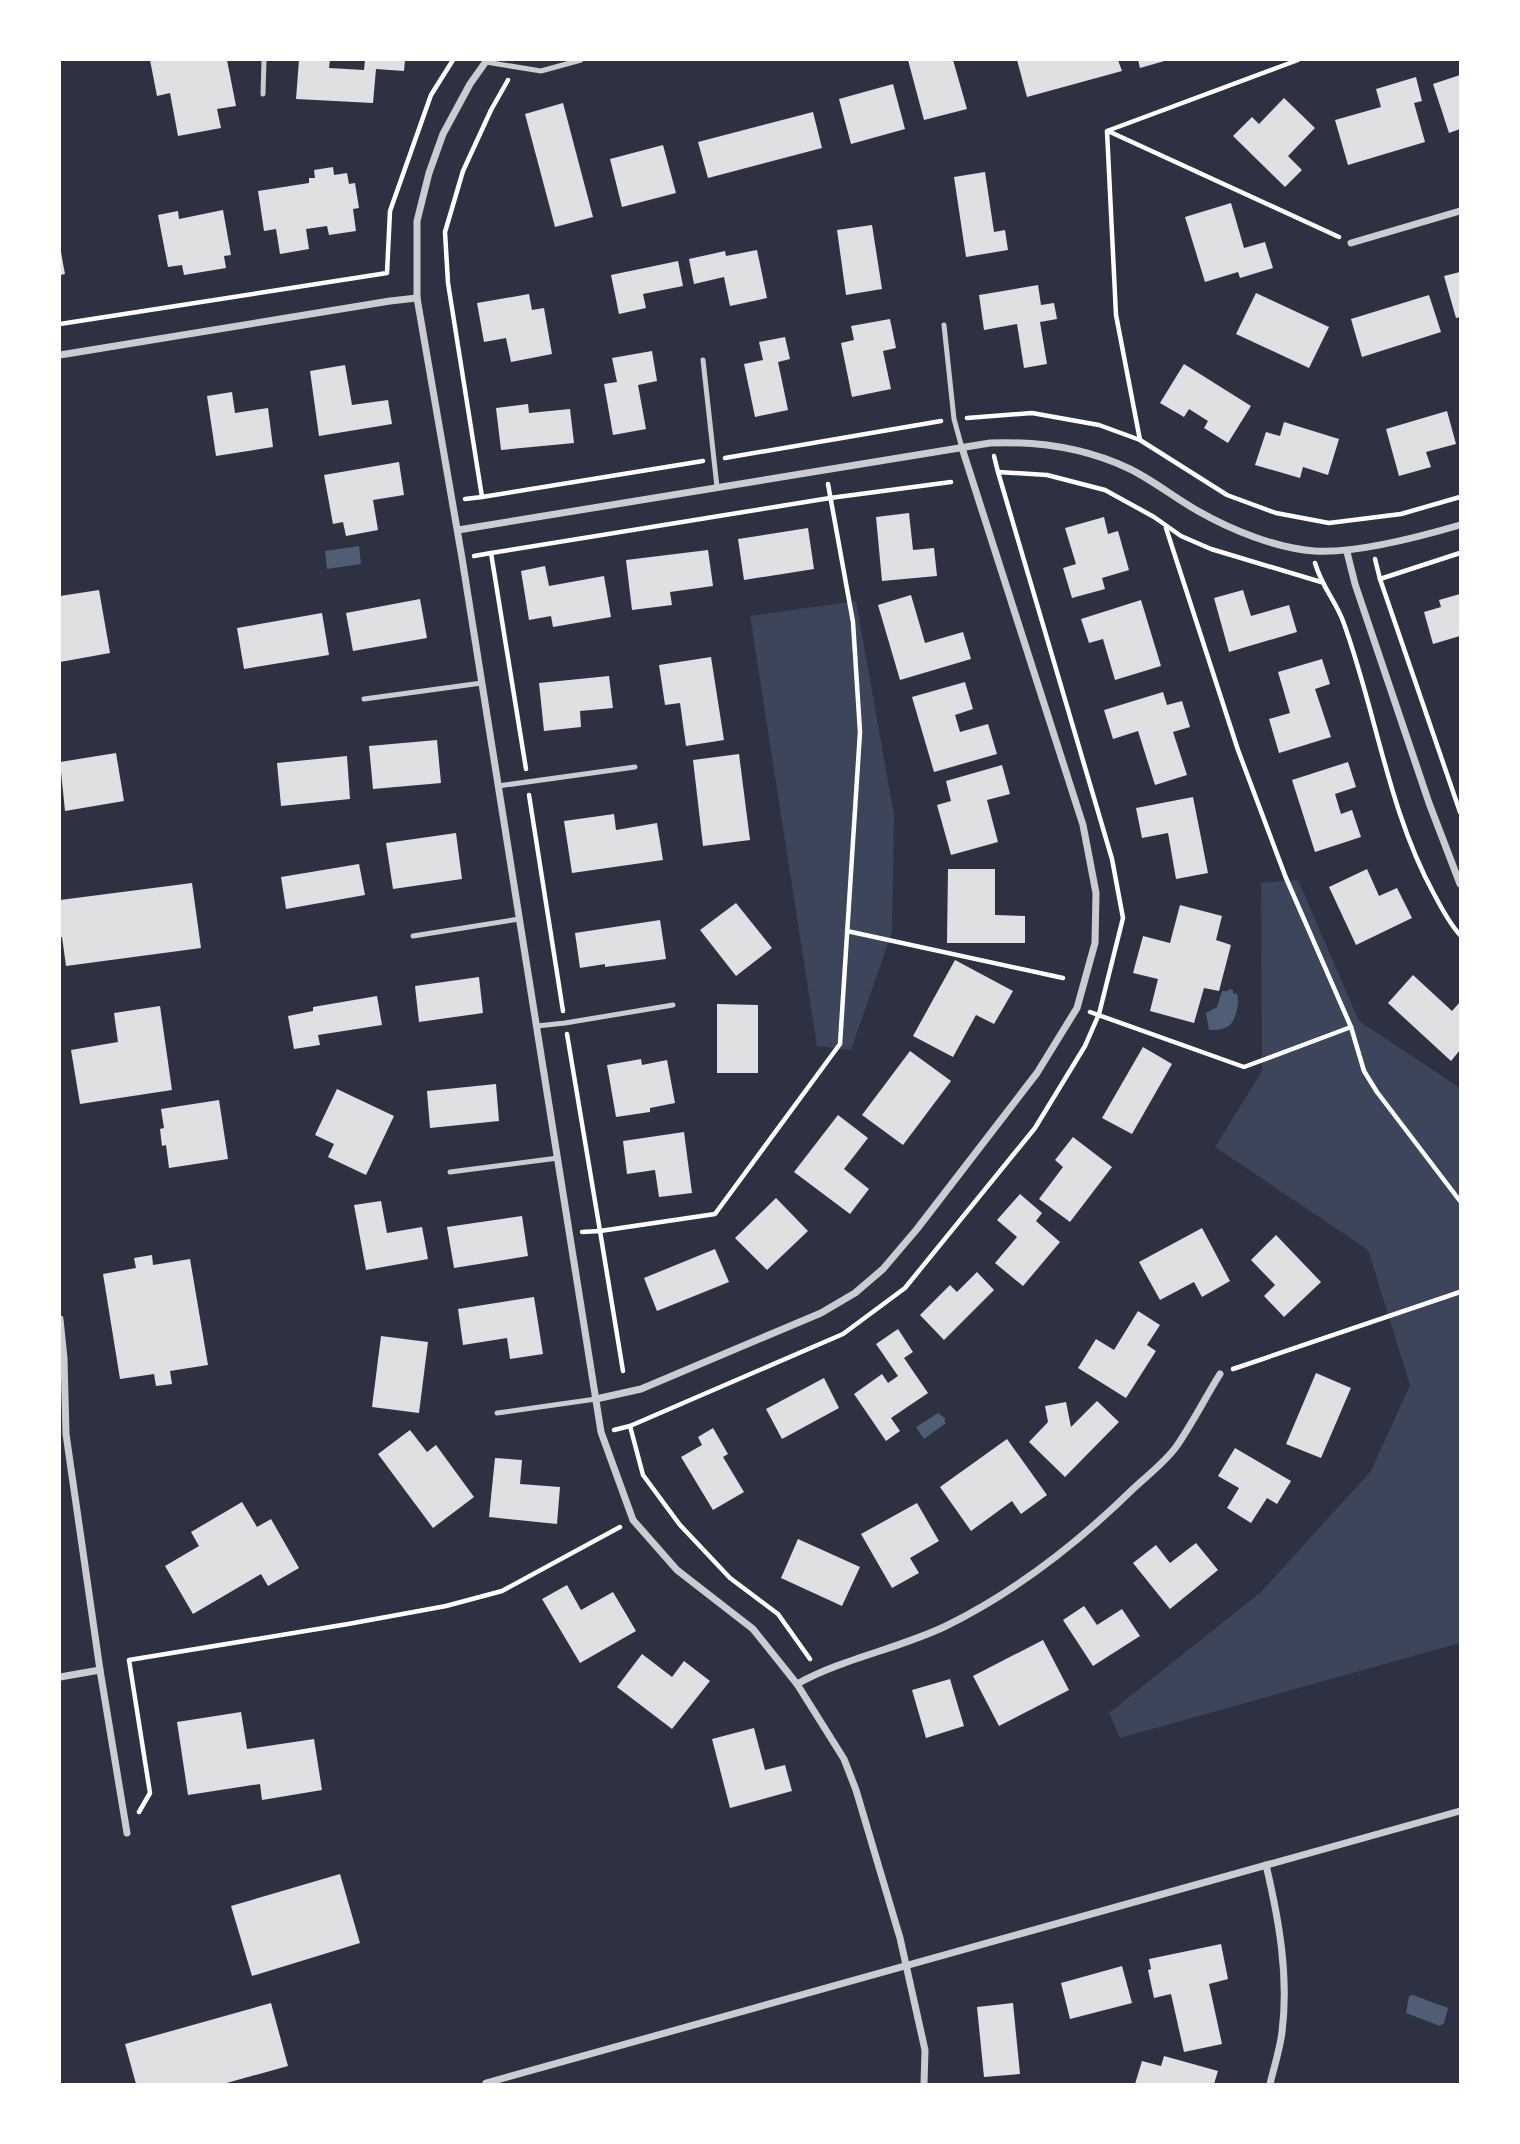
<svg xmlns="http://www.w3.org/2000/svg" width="1520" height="2144" font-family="Quicksand,sans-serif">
<rect width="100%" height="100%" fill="#2d3142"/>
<g fill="#3c4559">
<path d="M856,601L894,815L892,932L851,1050L817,1046L750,616Z"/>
<path d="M1298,880L1359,1021L1460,1088V1643L1120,1738L1109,1713L1261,1592L1371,1471L1410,1385L1368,1250L1215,1147L1262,1071L1261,883Z"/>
</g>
<g fill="#4f5d75">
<path d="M359,546L361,564L327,569L325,551Z"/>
<path d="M1229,989L1233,990V993L1237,994C1240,1002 1236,1023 1227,1027C1222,1030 1214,1030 1209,1030L1206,1013L1217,1007L1222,991H1228Z"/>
<path d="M938,1413L946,1419L944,1421L946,1423L924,1439L916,1427Z"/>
<path d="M1413,1995L1448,2008L1444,2023L1440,2026L1406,2013L1409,1996Z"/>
</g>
<g fill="#e0e0e3">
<path d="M150,60H227L236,106L217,109L221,128L178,136L170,93L157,96Z"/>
<path d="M299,60H330L329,68L364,70L365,60H405L404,71L376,69L373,103L296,99Z"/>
<path d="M908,60H953L967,109L924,120Z"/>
<path d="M1017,60H1118L1122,71L1027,97Z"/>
<path d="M1138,60H1168L1140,68Z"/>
<path d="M1460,75V129L1449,133L1433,84Z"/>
<path d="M1416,77L1422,101L1414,103L1425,142L1348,165L1335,120L1381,107L1376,89Z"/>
<path d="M893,84L905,129L851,144L839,99Z"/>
<path d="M1284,98L1315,128L1288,156L1302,170L1285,187L1233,136L1252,117L1259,124Z"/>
<path d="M563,103L593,217L555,227L525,114Z"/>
<path d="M813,112L822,148L708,178L698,142Z"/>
<path d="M663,145L676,193L622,207L610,159Z"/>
<path d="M333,167L334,175L347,173L349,184L355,183L359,208L353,209L356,231L329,235L327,226L306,229L309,249L280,254L276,229L264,231L258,191L309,183V178H315L314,170Z"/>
<path d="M985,172L994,232L1005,230L1008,250L966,257L954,177Z"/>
<path d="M1231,203L1244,248L1265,242L1273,268L1240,278L1238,272L1205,282L1185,217Z"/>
<path d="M223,210L231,255L224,256L226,268L184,275L182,265L168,267L158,215L178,211L179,219Z"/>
<path d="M872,225L882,289L846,295L837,230Z"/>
<path d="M60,247L65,274L60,275Z"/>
<path d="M757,250L767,298L730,306L724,277L694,284L689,259L725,251L726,256Z"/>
<path d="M678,261L683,286L643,294L646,308L619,314L611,275Z"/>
<path d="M1460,272V317L1456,318L1444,276Z"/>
<path d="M1038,285L1041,305L1054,303L1057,319L1040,322L1047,364L1024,368L1017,324L984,330L979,295Z"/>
<path d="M1256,293L1329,327L1309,368L1236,334Z"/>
<path d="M529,294L532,310L544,308L552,354L511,362L506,338L484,342L477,303Z"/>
<path d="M1429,295L1441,332L1362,357L1351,319Z"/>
<path d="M890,319L896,348L883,351L891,389L852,397L841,343L854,340L851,326Z"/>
<path d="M785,337L790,359L778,362L788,410L755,417L744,364L763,360L759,342Z"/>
<path d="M652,351L657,381L638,385L646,429L613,435L604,384L617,382L612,358Z"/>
<path d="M1184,364L1251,406L1228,443L1204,428L1208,421L1189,409L1184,417L1160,403Z"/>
<path d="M345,365L352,405L388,400L392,424L319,436L310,371Z"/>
<path d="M232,392L235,413L268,408L273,447L216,456L207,396Z"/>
<path d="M528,404L529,413L570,409L574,443L501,450L496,408Z"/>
<path d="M1447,411L1456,444L1426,452L1431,467L1399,476L1386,429Z"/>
<path d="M1284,422L1339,439L1328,475L1303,467L1300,478L1255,465L1266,432L1280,436Z"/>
<path d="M399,462L404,495L373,500L378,530L346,536L343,522L333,524L324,475Z"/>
<path d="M909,513L913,550L934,548L937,576L882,581L876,517Z"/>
<path d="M1104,517L1108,534L1118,531L1129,570L1102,578L1105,589L1072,598L1063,568L1076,564L1065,528Z"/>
<path d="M808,528L814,569L744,580L738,539Z"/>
<path d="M708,550L713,586L670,592L672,605L632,610L626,560Z"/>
<path d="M545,566L549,586L604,576L611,617L553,627L551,616L529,620L521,571Z"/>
<path d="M99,590L110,653L60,662V596Z"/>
<path d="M1243,590L1251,616L1289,605L1297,632L1229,652L1214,598Z"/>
<path d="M1460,594V636L1433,644L1424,612L1441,607L1439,600Z"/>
<path d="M911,595L925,643L963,632L971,659L900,680L878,605Z"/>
<path d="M420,599L427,638L353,651L346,613Z"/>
<path d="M1141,600L1161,666L1115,680L1103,639L1089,643L1081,619Z"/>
<path d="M322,613L329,655L244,669L237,628Z"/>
<path d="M711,657L724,740L686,746L680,703L665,705L659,665Z"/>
<path d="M1322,659L1330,684L1315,689L1331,737L1279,753L1269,719L1290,713L1278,672Z"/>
<path d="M609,676L613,708L580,711L581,727L544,731L539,683Z"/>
<path d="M965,682L973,709L955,715L960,732L988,724L997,754L934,772L912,697Z"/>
<path d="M1163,692L1167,705L1182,701L1190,727L1173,732L1187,775L1155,785L1138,731L1113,739L1104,710Z"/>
<path d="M437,740L441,783L373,789L369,746Z"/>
<path d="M116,753L124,801L65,811L60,762Z"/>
<path d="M739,754L750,840L703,846L693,760Z"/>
<path d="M347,756L350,799L281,806L277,763Z"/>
<path d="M1348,762L1356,787L1335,794L1341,814L1352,810L1361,837L1315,852L1292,780Z"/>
<path d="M1002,765L1010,794L987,800L998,842L951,855L937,805L951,801L946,781Z"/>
<path d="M1193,797L1208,873L1176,879L1168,833L1142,838L1136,808Z"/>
<path d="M614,814L616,830L657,823L663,860L572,873L564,821Z"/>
<path d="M456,833L462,879L393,889L386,843Z"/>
<path d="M359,864L365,895L286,909L281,877Z"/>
<path d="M948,869H995V915L1025,916V943H947Z"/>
<path d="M1367,869L1379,896L1397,888L1412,918L1356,945L1329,887Z"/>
<path d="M192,883L201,948L66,966L62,937H60V900Z"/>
<path d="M736,903L772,948L736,976L700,930Z"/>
<path d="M1180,905L1222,916L1216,940L1231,945L1219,991L1204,988L1194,1023L1150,1011L1158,979L1133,973L1143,936L1170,943Z"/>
<path d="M660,920L666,959L605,967V964L580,968L575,933Z"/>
<path d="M955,960L1013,991L994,1024L976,1015L953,1057L913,1036Z"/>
<path d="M1413,975L1452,1011L1460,1002V1050L1451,1061L1388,1003Z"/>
<path d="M479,977L483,1013L419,1022L415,986Z"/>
<path d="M377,996L382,1025L318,1035L320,1045L294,1049L288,1016L313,1011V1007Z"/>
<path d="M717,1004L758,1005V1073H717Z"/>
<path d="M160,1006L172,1090L80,1104L71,1050L118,1042L114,1013Z"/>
<path d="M1143,1047L1172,1064L1132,1134L1102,1118Z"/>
<path d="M910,1051L951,1081L903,1145L862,1115Z"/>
<path d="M641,1059L642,1065L667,1060L675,1103L650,1108V1112L616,1117L607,1065Z"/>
<path d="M496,1084L499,1121L430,1128L427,1091Z"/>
<path d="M337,1089L394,1116L366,1175L328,1157L334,1144L315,1135Z"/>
<path d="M219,1100L228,1159L169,1168L166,1145L162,1146L160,1129L164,1128L161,1109Z"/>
<path d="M838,1115L868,1138L844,1169L869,1189L850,1214L794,1172Z"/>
<path d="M684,1132L692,1193L659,1197L655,1170L627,1174L623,1141Z"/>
<path d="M1073,1137L1112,1167L1070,1222L1039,1199L1063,1167L1055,1160Z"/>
<path d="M1020,1194L1042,1213L1036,1221L1060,1242L1023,1286L995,1263L1017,1237L997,1220Z"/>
<path d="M776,1198L808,1231L767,1270L735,1238Z"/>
<path d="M381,1201L387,1233L422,1227L428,1259L366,1270L354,1205Z"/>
<path d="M522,1216L528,1256L454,1268L447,1227Z"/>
<path d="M1202,1228L1230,1281L1202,1297L1194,1282L1160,1300L1139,1262Z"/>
<path d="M1276,1235L1321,1282L1284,1317L1264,1296L1275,1285L1251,1260Z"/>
<path d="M715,1249L729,1282L657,1311L644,1278Z"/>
<path d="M152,1255L153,1265L190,1259L208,1365L170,1371L172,1384L156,1386L154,1374L120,1379L103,1274L136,1268L134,1258Z"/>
<path d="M977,1272L994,1290L944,1340L920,1315L950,1285L957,1292Z"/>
<path d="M534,1297L543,1354L510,1359L507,1338L463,1345L458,1309Z"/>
<path d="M1138,1311L1160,1325L1147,1345L1156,1351L1126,1398L1078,1368L1096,1339L1114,1350Z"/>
<path d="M898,1329L913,1352L904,1358L928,1393L891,1418L900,1431L886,1441L854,1394L882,1374L888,1383L898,1376L876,1344Z"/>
<path d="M381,1336L428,1342L419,1413L372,1407Z"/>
<path d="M1316,1373L1351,1388L1321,1458L1286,1444Z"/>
<path d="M824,1378L839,1408L782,1439L766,1409Z"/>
<path d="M1097,1401L1119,1422L1065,1477L1029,1442L1048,1422L1045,1406L1066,1402L1071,1427Z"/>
<path d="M713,1428L728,1454L723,1457L744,1492L713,1510L681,1457L702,1445L698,1437Z"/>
<path d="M410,1430L427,1452L436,1445L474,1497L433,1528L378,1454Z"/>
<path d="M1007,1439L1047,1495L1021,1514L1012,1501L971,1531L940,1487Z"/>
<path d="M1235,1448L1291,1481L1277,1504L1267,1498L1251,1523L1227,1508L1239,1488L1218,1476Z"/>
<path d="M495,1458L522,1460L520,1484L560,1487L557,1524L489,1517Z"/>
<path d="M242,1502L257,1527L271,1519L299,1568L268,1586L261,1574L193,1614L165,1566L199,1546L191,1532Z"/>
<path d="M917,1503L939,1541L910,1558L919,1573L892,1588L861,1534Z"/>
<path d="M798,1539L860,1567L842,1606L781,1578Z"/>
<path d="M1196,1543L1218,1570L1170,1609L1133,1563L1156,1545L1170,1563Z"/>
<path d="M567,1585L581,1610L613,1592L636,1631L580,1663L542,1599Z"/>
<path d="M1084,1606L1097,1625L1122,1609L1140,1636L1093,1666L1063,1620Z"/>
<path d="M1043,1640L1069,1690L999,1726L973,1676Z"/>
<path d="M642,1654L672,1677L684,1661L710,1681L672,1729L617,1687Z"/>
<path d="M950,1679L964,1726L926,1738L912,1690Z"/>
<path d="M241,1712L247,1749L314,1739L322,1790L262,1800L260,1784L188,1795L177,1722Z"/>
<path d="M754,1728L765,1770L785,1765L792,1791L730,1808L712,1739Z"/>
<path d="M340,1874L360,1943L252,1976L231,1906Z"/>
<path d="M1221,1944L1228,1979L1209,1984L1222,2044L1184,2052L1171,1994L1154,1998L1148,1970L1151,1969L1149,1959Z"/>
<path d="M1122,1966L1132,2003L1070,2019L1061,1983Z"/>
<path d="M271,2003L288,2066L223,2084H136L125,2044Z"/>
<path d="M1013,2003L1020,2074L984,2077L977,2007Z"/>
<path d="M1164,2056L1218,2071L1214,2084H1135L1142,2061L1161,2066Z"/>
</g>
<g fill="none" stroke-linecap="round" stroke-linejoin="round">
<g stroke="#fff" stroke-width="4.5">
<path d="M508,80L491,110L463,171L445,232L448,283L482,497L703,461"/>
<path d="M1108,131L1339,237"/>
<path d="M60,324L387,273L390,211L431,95L453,60"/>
<path d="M967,418L1032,413L1099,425L1140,440L1227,495L1276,513L1329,523L1401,514L1460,497"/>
<path d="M1140,440L1116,315L1107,131L1298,60"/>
<path d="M994,456L998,472"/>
<path d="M725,458L941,421"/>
<path d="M465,499L482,497"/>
<path d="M1460,553L1380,579L1460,812"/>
<path d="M474,556L491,553"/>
<path d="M1375,559L1380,579"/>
<path d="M1315,563C1322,587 1335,600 1343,621C1376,711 1388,810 1434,894C1442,909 1449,923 1460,935"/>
<path d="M526,769L491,553L830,498L951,482"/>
<path d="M529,795L563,1011"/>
<path d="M847,931L1063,978"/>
<path d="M1090,1012L1244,1067L1351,1027L1286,878L1238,750L1166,528"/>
<path d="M1351,1027L1364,1071L1377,1092L1460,1201"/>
<path d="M567,1034L600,1231L715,1214L840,1044L860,732L853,622L828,484"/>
<path d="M582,1232L600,1231L623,1371"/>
<path d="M1233,1369L1460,1292"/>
<path d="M614,1430L630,1426"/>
<path d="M810,1659L778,1614L730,1578L680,1525L643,1475L630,1426L843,1334L905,1288L1035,1128L1085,1046L1099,1014L1123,918L1112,859L998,472L1047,475L1105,490L1154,517L1181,536L1211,549L1321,582"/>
<path d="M139,1812L150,1793L129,1660L348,1624L446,1606L502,1591L620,1527"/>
</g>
<g stroke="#caccd0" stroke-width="5">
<path d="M486,62L541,71L581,60"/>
<path d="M263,94L264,60"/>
<path d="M944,325L954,419L962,448"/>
<path d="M703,360L717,487"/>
<path d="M364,699L482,683"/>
<path d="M498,786L635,767"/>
<path d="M413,936L519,919"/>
<path d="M537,1026L565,1023L673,1005"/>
<path d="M450,1172L558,1158"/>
<path d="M497,1413L596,1399"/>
</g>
<g stroke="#caccd0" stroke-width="7">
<path d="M487,60L470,84L443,134L429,173L417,221V298L462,558L601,1432L633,1520L677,1570L753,1629L797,1684L844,1759L856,1790L900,1938L925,2050L924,2084"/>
<path d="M1351,243L1460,211"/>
<path d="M60,355L390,301L417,298"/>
<path d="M458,530L990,443C1038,441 1086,448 1130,469C1154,481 1175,498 1198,511C1231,530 1276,548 1314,551C1356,554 1419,537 1460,525"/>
<path d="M1347,552L1355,584L1429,803L1460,884"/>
<path d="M60,1319L64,1358L66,1434L100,1670"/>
<path d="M596,1399L641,1389L821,1313L855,1293L883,1269L917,1229L1037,1073L1077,1008L1095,943L1096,893L1083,825L962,448"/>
<path d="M60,1677L100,1670L127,1833"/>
<path d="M797,1684C844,1658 898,1649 946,1626C1017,1591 1078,1543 1134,1488C1148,1475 1165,1462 1176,1447C1192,1424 1205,1398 1220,1374"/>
<path d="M1266,1865C1279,1920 1289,1976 1282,2032C1280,2049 1274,2067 1270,2084"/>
<path d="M486,2083L1460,1811"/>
</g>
</g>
<rect width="1520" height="2144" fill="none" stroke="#ffffff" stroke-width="122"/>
</svg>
